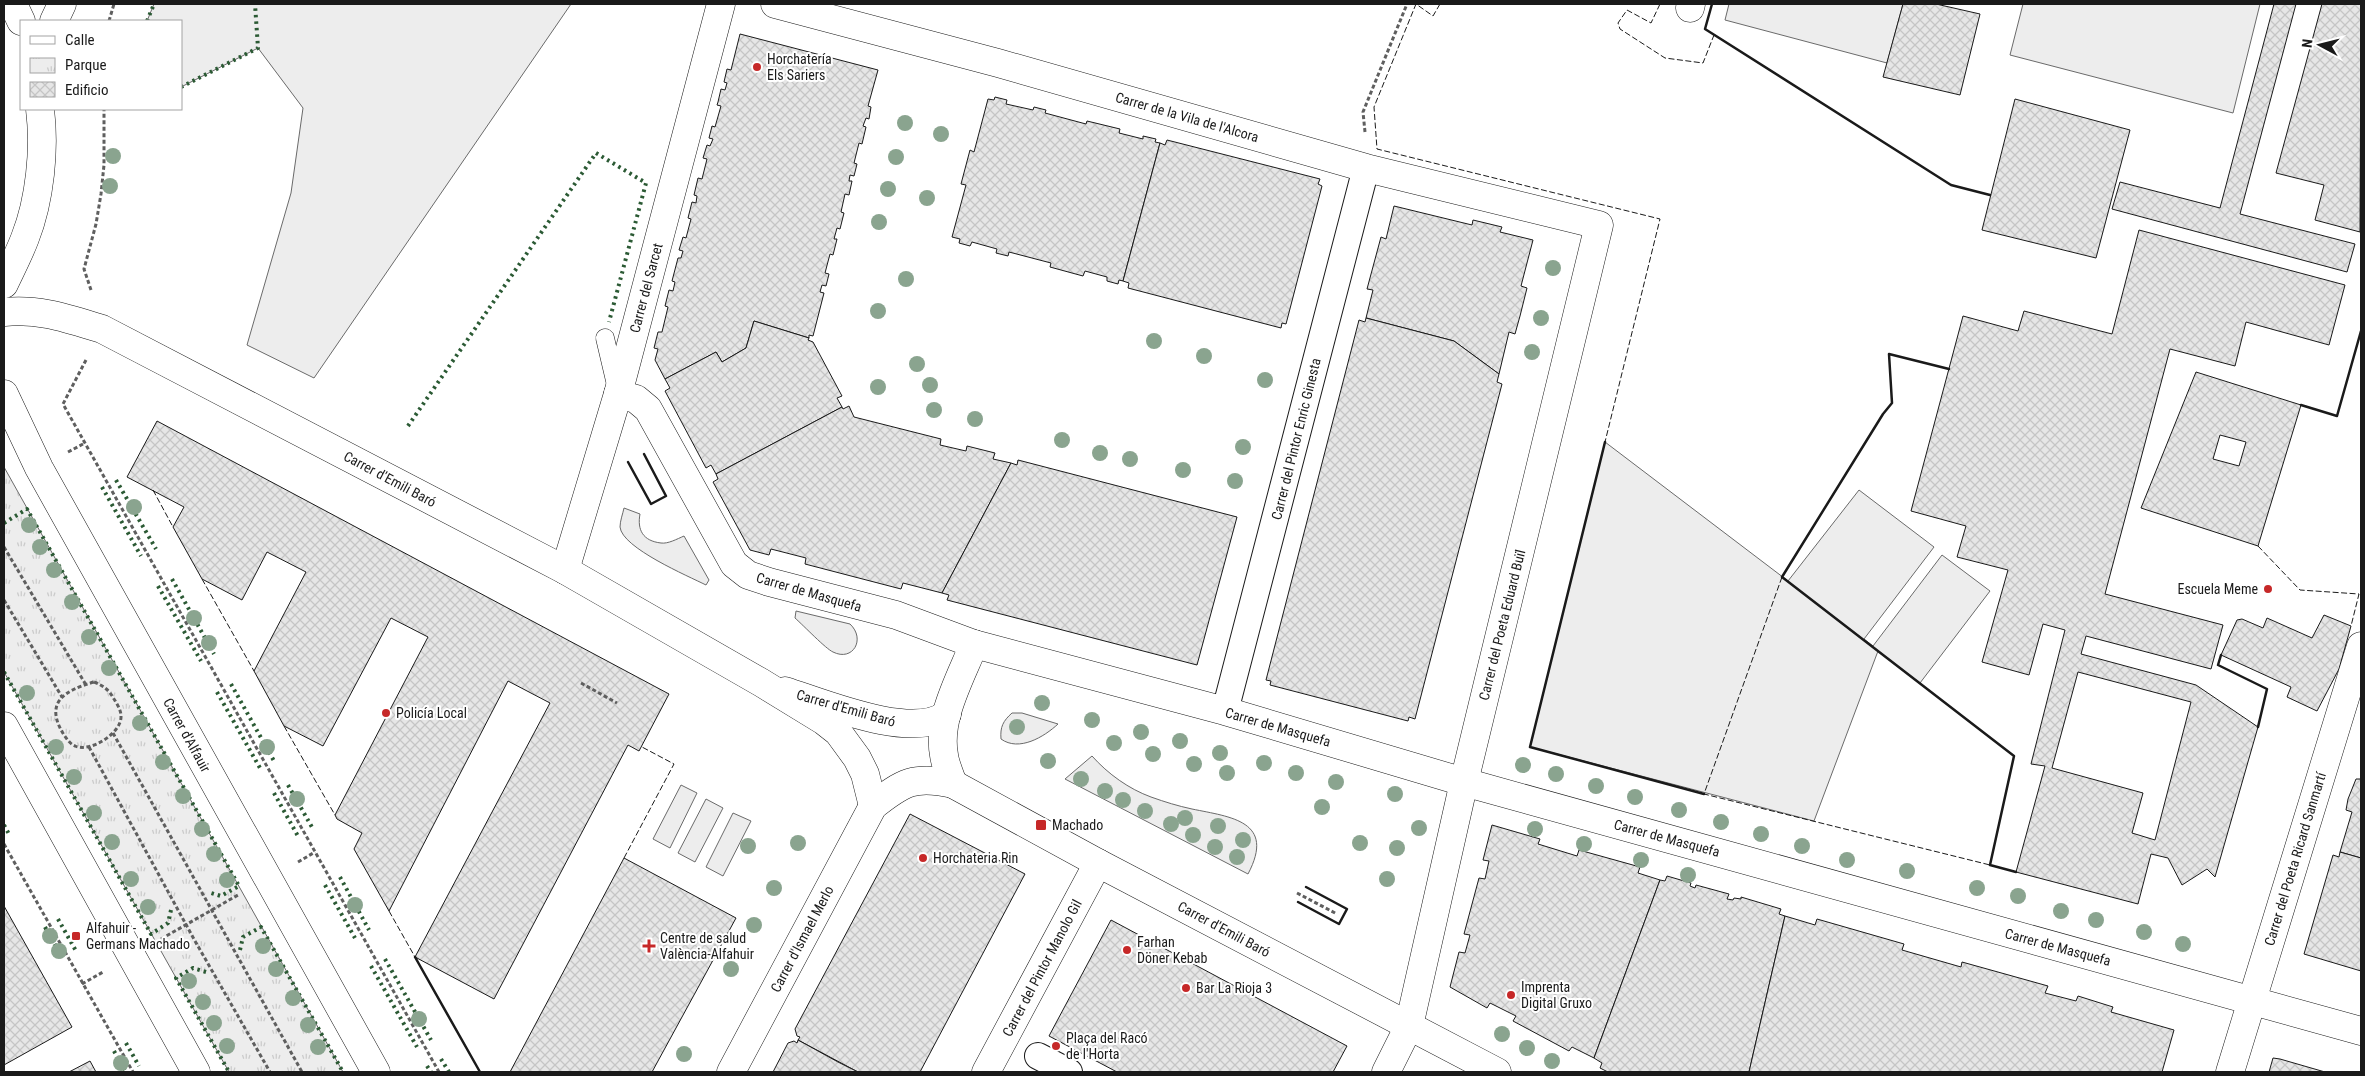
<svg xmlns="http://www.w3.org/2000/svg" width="2365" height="1076" font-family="'Roboto Condensed',sans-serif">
<defs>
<pattern id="park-tufts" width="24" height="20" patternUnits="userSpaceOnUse" patternTransform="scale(1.25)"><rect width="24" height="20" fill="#ededed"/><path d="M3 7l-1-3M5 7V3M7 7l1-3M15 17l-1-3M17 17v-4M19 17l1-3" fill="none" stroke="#cbcbcb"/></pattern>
<pattern id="building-cross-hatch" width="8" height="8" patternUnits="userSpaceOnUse" patternTransform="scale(1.25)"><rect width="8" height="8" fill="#e6e6e6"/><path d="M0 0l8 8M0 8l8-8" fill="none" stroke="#c5c5c5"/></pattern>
</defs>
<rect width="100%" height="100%" fill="#fff"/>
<g fill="#ededed" stroke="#6a6a6a">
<path d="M154,4H571L314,378L247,345L291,193L303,108L258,48L181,87V21H147Z"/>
<path d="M1729,4H1903L1887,63L1725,20Z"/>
<path d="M2023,4H2260L2233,113L2010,55Z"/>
<path d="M1605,442L1788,581L1859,490L1934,547L1864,639L1873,646L1942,555L1990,591L1920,683L1878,651L1814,821L1530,747Z"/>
<path d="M624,508L640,514C637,530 643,541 661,543C668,544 677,539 684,536L709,580L706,585C688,576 622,548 620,527C620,521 623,513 624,508Z"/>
<path d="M796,611L850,624C866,639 853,662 833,652C826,649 804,626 795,618Z"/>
<path d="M1012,713H1022L1058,724C1044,737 1019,752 1001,739C1000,727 1003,721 1012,713Z"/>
<path d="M1092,756C1108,774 1129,789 1151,797C1165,802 1178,806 1192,809C1231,817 1276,821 1248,874L1065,779Z"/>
<path d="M681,785L697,793L670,848L653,839Z"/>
<path d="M706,799L723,808L695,862L678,853Z"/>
<path d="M733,813L751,821L723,876L706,867Z"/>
</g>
<path fill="url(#park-tufts)" stroke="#6a6a6a" d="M4,467L343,1072H229L4,672Z"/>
<g fill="url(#building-cross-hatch)" stroke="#1a1a1a" fill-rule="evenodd">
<path d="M1903,4H1936L1980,14L1960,95L1883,77Z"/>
<path d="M2274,4H2296L2240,214L2355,244L2347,272L2112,209L2120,182L2220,208Z"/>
<path d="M2322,4H2361L2360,232L2315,220L2324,185L2276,173Z"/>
<path d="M740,34L878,70L868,106L871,107L869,119L866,118L863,126L866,127L862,144L859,143L854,163L857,164L854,176L850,175L849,181H852L849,195L845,194L841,212L844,213L840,229L837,228L834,239H837L833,255L830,254L825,273L829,274L826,286L822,285L820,292L824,293L813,336L809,335V338L754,321L746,348L722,362L716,352L665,379L655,360L658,349L654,348L658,332H662L668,307L665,306L669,290L673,291L675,282L672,281L678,258H681L683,251L679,250L683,237L686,238L691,219L688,218L692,202L696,203L697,196L694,195L698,178L702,179L707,159L703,158L707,145L710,146L713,139L709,138L712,126L715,127L721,106L717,105L718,102L721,89L725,90L727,83L724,82L727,69L731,70Z"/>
<path d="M995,97L1007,100L1006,104L1033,110L1034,107L1046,110L1045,113L1086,124L1087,121L1120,129L1119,133L1143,139V136L1156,139L1155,142L1160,143L1123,281L1119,280L1118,284L1107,281V277L1085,271L1083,276L1050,267L1051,263L1009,252L1008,256L996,253L997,249L972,242L970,246L959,243L960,239L952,237L966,185L961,184L970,150L974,152L988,99L994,100Z"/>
<path d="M2015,99L2130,130L2096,258L1982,230Z"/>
<path d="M1167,140L1320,179L1318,184L1322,186L1286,324L1282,323L1281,328L1128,288L1129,283L1123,281L1160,143L1165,145Z"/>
<path d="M1394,206L1472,225L1473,220L1502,227L1500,232L1533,240L1521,286L1527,288L1520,316L1515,334L1509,332L1499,374L1454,341L1366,318L1373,290L1367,289L1381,237L1386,239Z"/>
<path d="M2139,230L2345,285L2329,345L2246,322L2235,366L2170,349L2105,594L2223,625L2211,669L2086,636L2081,654L2196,685L2258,727L2215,877L2207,869L2182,885L2168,858L2151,854L2138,904L2016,872L2045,766L2031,764L2065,630L2043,624L2029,675L1982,662L2008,570L1957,557L1966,526L1911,511L1963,316L2018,331L2024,311L2112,334ZM2078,672L2191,702L2155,840L2132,833L2143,793L2052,768Z"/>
<path d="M1366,318L1454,341L1499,374L1497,382L1502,384L1415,719L1409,717L1408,721L1270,685L1271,681L1266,680L1359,320L1365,322Z"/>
<path d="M754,321L809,338L808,340L813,342L842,396L837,398L842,407L716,474L711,465L706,468L665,391L670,388L665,379L716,352L722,362L746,348Z"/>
<path d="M2196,372L2301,405L2258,546L2141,508ZM2220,435L2246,442L2239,466L2213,459Z"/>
<path d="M849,406L854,417L941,439L940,445L966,451L967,446L995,453L993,459L1011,463L942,593L903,583L901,589L805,564L806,558L771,549L769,555L750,550L713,482L718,479L716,474L842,407L843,409Z"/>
<path d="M157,421L669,694L639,751L628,745L494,999L415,957L550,703L508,681L389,911L354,849L362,833L337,819L335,815L428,637L391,618L323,746L284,726L254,671L306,572L267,552L242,600L202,579L173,527L184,507L127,477Z"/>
<path d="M1018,460L1237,517L1197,665L947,600L949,595L942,593L1011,463L1017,465Z"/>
<path d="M2324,615L2351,626L2339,669L2317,711L2287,697L2291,687L2221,655L2237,620L2242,619L2263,628L2267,618L2312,638Z"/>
<path d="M2356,779H2361V858L2340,852L2352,812L2346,810L2348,799Z"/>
<path d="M910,814L1025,874L920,1072H858L798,1040L800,1037L797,1036L795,1029Z"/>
<path d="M1492,825L1540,839L1538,844L1577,856L1579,850L1640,867L1638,873L1660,880L1594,1058L1572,1047L1569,1051L1513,1021L1516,1016L1490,1003L1487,1008L1450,987L1459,952L1465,953L1470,935L1464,934L1479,878L1485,879L1489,861L1483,860Z"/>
<path d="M2340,852L2361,858V971L2304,954L2333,855L2339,857Z"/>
<path d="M624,858L736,918L652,1072H510Z"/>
<path d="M1667,876L1691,883L1690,886L1695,888L1696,885L1729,894L1727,899L1733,900L1734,898L1741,899V897L1781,909L1779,914L1785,916L1749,1072H1608L1600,1068L1602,1063L1594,1058L1660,880L1665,881Z"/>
<path d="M4,906L72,1027L4,1065Z"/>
<path d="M1785,916L1815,925L1817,919L1904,944L1902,950L1961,967L1962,962L2048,986L2045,993L2076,1001L2078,996L2113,1007L2111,1012L2174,1030L2162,1072H1749Z"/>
<path d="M1111,920L1347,1046L1333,1072H1117L1049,1036Z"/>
<path d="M798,1040L838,1062L858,1072H773L788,1043L794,1041L797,1043Z"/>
<path d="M2273,1058L2280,1059L2325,1072H2269Z"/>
<path d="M90,1061L96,1072H69Z"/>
</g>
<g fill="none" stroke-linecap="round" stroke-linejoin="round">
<g stroke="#1a1a1a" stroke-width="19">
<path id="service" d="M605,338L617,389"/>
</g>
<g stroke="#1a1a1a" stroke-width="28">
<g id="pedestrian">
<path d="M1225,711L1366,168"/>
<path d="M1038,1056L1069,1072"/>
</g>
</g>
<g stroke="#1a1a1a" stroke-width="29">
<g id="minor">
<path d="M775,4L998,63L1366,168L1599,225L1464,782L1409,1026L1386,1072"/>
<path d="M1690,8L1691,4"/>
<path d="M618,394L636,399L648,409L734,564L748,575L769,582L896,615L974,644L1225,711L1464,782L2361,1031"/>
<path d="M565,570L618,394L721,4"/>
<path d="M785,691C823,703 913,741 947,714"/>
<path d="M953,784C950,775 945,764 944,755C937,718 961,677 974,644"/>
<path d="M986,1072L1098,863"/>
<path d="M2230,1072L2361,646"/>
</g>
</g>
<g stroke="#1a1a1a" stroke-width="29">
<g id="tertiary">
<path d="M4,312C39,308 69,319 102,329L565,570L762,683L824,721L838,732L857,758L865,774L873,806"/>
<path d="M731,1072L873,806C903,782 915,775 953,784L1098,863L1497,1072"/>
</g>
</g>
<g stroke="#1a1a1a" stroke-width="29">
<g id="secondary">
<path d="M4,394L39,468L376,1072"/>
<path d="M4,726L196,1072"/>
</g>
</g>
<g stroke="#1a1a1a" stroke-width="29">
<g id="primary">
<path d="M13,4L21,21"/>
<path d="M54,21L62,4"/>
<path d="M4,284C11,269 19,254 25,238C40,200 45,149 40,109"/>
</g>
</g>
<g stroke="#5f5f5f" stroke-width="3" stroke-dasharray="4 2.5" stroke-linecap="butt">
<path d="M109,21L114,4"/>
<path d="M1365,132L1363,112L1407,4"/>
<path d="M91,290L84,269L96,224L101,194L104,165V109"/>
<path d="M86,360L63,404L439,1072"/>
<path d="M68,452L85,443"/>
<path d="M4,547L86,685"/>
<path d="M4,600L62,697"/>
<path d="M94,682C104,686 109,690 114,699C117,704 121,710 121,716C122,733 90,753 75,746C70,744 67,739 64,735C44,703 63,691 94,682Z"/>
<path d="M581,683L617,703"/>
<path d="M113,733L302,1072"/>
<path d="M89,747L195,941L270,1072"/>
<path d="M4,844L133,1072"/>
<path d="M298,862L315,852"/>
<path d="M1297,893L1337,914"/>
<path d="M161,939L238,895"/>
<path d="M82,984L103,972"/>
</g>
<use href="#service" stroke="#fff" stroke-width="18"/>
<use href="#pedestrian" stroke="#fff" stroke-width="26"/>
<use href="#minor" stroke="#fff" stroke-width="28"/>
<use href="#tertiary" stroke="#fff" stroke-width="28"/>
<use href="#secondary" stroke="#fff" stroke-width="28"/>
<use href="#primary" stroke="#fff" stroke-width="28"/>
<g stroke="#2b5a34" stroke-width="4" stroke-dasharray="2.5 4" stroke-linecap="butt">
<path d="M147,21L154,4"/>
<path d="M181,87L258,48L255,4"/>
<path d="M408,426L596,153L646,183L609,322"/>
<path d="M116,480L156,549"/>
<path d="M102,487L141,556"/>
<path d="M4,523L27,509L239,886L221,896L208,892"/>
<path d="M172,579L214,654"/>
<path d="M158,586L201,661"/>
<path d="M4,672L151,934L168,923L171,910"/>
<path d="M231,684L274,761"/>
<path d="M217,692L260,768"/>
<path d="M288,785L313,829"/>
<path d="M274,793L299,838"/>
<path d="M4,825L10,836"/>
<path d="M340,877L369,930"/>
<path d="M325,885L355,938"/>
<path d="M58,919L76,951"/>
<path d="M45,927L63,959"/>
<path d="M240,950L243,937L261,927L343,1072"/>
<path d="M385,959L431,1040"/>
<path d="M371,966L417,1047"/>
<path d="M206,972L193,968L176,978L229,1072"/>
<path d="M126,1043L139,1066"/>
<path d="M114,1051L126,1072"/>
<path d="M441,1059L449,1072"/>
<path d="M427,1066L431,1072"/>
</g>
<g stroke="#1a1a1a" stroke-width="1" stroke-dasharray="6 2.5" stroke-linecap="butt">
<path d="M1440,4L1433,16L1416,4L1374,107L1377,149L1660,219L1605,442"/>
<path d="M1660,4L1651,23L1627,10L1618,23L1620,29L1665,58L1703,63L1714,35"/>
<path d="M153,490L173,527"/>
<path d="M2258,546L2300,590L2359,594L2351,626"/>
<path d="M1782,577L1704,794L1990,865"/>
<path d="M202,579L254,671"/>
<path d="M284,726L335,815"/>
<path d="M624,858L674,764L642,747"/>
<path d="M389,911L415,957"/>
</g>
<g stroke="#1a1a1a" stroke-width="2.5">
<path d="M1712,4L1705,29L1951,185L1990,195"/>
<path d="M1949,369L1889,354L1892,403L1883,414L1782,577L2014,756L1990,865L2016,872"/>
<path d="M2301,405L2337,416L2361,331"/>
<path d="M1605,442L1530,747L1704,794"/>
<path d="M628,462L651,504L666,496L644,454"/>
<path d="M2221,655L2218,665L2267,689L2258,727"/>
<path d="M1298,902L1339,924L1347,909L1306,887"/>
<path d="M415,957L480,1072"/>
</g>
</g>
<g fill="#8aa48f">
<circle cx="905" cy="123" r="8"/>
<circle cx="941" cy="134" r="8"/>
<circle cx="113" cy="156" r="8"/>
<circle cx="896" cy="157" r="8"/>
<circle cx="110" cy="186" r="8"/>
<circle cx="888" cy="189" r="8"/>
<circle cx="927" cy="198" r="8"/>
<circle cx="879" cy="222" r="8"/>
<circle cx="1553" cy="268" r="8"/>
<circle cx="906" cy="279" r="8"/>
<circle cx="878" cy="311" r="8"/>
<circle cx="1541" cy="318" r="8"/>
<circle cx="1154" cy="341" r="8"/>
<circle cx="1532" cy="352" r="8"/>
<circle cx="1204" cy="356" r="8"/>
<circle cx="917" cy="364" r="8"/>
<circle cx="1265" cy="380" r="8"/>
<circle cx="930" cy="385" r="8"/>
<circle cx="878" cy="387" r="8"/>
<circle cx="934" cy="410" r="8"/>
<circle cx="975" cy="419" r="8"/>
<circle cx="1062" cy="440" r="8"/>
<circle cx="1243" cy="447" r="8"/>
<circle cx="1100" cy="453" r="8"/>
<circle cx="1130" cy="459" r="8"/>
<circle cx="1183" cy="470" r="8"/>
<circle cx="1235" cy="481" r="8"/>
<circle cx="134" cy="507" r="8"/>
<circle cx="29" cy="525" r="8"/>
<circle cx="40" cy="547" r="8"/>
<circle cx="54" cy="570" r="8"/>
<circle cx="72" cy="602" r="8"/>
<circle cx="194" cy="618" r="8"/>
<circle cx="89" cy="637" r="8"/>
<circle cx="209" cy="643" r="8"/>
<circle cx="109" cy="668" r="8"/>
<circle cx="27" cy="693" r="8"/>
<circle cx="1042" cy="703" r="8"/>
<circle cx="1092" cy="720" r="8"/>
<circle cx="140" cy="723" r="8"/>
<circle cx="1017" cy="727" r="8"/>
<circle cx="1141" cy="732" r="8"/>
<circle cx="1180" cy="741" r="8"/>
<circle cx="1114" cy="743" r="8"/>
<circle cx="56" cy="747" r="8"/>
<circle cx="267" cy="747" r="8"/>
<circle cx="1220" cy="753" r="8"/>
<circle cx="1153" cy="754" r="8"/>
<circle cx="1048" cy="761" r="8"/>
<circle cx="163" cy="762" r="8"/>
<circle cx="1264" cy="763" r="8"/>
<circle cx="1194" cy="764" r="8"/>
<circle cx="1523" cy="765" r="8"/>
<circle cx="1227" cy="773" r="8"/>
<circle cx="1296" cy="773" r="8"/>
<circle cx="1556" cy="774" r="8"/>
<circle cx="74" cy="777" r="8"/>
<circle cx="1081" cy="779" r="8"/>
<circle cx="1336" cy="782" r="8"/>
<circle cx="1596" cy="786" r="8"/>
<circle cx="1105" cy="791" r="8"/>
<circle cx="1395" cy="794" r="8"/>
<circle cx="183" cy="796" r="8"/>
<circle cx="1635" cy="797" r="8"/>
<circle cx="297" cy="799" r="8"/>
<circle cx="1123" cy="800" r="8"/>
<circle cx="1322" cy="807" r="8"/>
<circle cx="1679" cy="810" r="8"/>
<circle cx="1145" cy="811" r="8"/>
<circle cx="94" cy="813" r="8"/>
<circle cx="1185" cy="818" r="8"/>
<circle cx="1721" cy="822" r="8"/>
<circle cx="1171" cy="824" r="8"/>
<circle cx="1218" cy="826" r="8"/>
<circle cx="1419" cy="828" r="8"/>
<circle cx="202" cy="829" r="8"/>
<circle cx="1535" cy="829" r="8"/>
<circle cx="1761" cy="834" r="8"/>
<circle cx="1193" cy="835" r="8"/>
<circle cx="1243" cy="840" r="8"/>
<circle cx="112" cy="842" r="8"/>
<circle cx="798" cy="843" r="8"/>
<circle cx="1360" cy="843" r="8"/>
<circle cx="1584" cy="844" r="8"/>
<circle cx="748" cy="846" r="8"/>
<circle cx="1802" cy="846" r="8"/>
<circle cx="1215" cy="847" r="8"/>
<circle cx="1397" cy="848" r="8"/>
<circle cx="214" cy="854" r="8"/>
<circle cx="1237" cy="857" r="8"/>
<circle cx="1641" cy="860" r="8"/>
<circle cx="1847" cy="860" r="8"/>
<circle cx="1907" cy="871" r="8"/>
<circle cx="1688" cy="875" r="8"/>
<circle cx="131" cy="879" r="8"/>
<circle cx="1387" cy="879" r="8"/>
<circle cx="227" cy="880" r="8"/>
<circle cx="774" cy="888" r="8"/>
<circle cx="1977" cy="888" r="8"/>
<circle cx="2018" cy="896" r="8"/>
<circle cx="355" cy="905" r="8"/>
<circle cx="148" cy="907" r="8"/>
<circle cx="2061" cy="911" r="8"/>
<circle cx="2096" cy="920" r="8"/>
<circle cx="754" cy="925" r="8"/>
<circle cx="2144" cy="932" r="8"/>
<circle cx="50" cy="936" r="8"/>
<circle cx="2183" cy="944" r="8"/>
<circle cx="263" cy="946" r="8"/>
<circle cx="59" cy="951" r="8"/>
<circle cx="276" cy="969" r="8"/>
<circle cx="731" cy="969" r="8"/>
<circle cx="189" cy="981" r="8"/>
<circle cx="293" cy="998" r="8"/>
<circle cx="203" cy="1002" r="8"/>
<circle cx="419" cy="1019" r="8"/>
<circle cx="214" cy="1023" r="8"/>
<circle cx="308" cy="1025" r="8"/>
<circle cx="1502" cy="1034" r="8"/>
<circle cx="227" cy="1046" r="8"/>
<circle cx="318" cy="1047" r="8"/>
<circle cx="1527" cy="1048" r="8"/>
<circle cx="684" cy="1054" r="8"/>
<circle cx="1552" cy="1061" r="8"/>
<circle cx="121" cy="1063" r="8"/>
</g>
<g fill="#c62828" stroke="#fff" stroke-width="2">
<circle cx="757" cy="67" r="5"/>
<circle cx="2268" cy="589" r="5"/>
<circle cx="386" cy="713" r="5"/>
<rect x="1035" y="819" width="12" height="12" rx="2.5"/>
<circle cx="923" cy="858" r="5"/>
<rect x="71" y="931" width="10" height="10" rx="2.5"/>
<path d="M646.5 938.5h5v5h5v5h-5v5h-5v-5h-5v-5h5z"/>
<circle cx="1127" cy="950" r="5"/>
<circle cx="1186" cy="988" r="5"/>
<circle cx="1511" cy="995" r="5"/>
<circle cx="1056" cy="1046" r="5"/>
</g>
<g text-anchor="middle" stroke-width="4" stroke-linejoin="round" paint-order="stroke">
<g font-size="14" fill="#1a1a1a" stroke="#fff" text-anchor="start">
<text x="767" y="64">Horchatería<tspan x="767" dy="16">Els Sariers</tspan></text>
<text x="2258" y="594" text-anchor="end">Escuela Meme</text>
<text x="396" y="718">Policía Local</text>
<text x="1052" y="830">Machado</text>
<text x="933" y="863">Horchateria Rin</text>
<text x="86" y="933">Alfahuir -<tspan x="86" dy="16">Germans Machado</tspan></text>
<text x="660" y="943">Centre de salud<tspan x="660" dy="16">València-Alfahuir</tspan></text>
<text x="1137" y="947">Farhan<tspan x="1137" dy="16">Döner Kebab</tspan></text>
<text x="1521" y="992">Imprenta<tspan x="1521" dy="16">Digital Gruxo</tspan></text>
<text x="1196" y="993">Bar La Rioja 3</text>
<text x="1066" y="1043">Plaça del Racó<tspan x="1066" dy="16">de l'Horta</tspan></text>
</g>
<g font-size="14" fill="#1a1a1a" stroke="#fff">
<text transform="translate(1187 117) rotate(16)" y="5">Carrer de la Vila de l'Alcora</text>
<text transform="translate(646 288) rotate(-75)" y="5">Carrer del Sarcet</text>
<text transform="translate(1296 439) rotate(-76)" y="5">Carrer del Pintor Enric Ginesta</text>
<text transform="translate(390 479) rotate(28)" y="5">Carrer d'Emili Baró</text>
<text transform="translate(809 592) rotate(16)" y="5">Carrer de Masquefa</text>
<text transform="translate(1502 625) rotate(-76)" y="5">Carrer del Poeta Eduard Buïl</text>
<text transform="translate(846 708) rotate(16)" y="5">Carrer d'Emili Baró</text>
<text transform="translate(1278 727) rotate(16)" y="5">Carrer de Masquefa</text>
<text transform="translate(187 735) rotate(61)" y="5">Carrer d'Alfauir</text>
<text transform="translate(1667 838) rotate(15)" y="5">Carrer de Masquefa</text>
<text transform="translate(2295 859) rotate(-73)" y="5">Carrer del Poeta Ricard Sanmartí</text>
<text transform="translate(1224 929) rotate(28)" y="5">Carrer d'Emili Baró</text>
<text transform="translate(802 939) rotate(-62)" y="5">Carrer d'Ismael Merlo</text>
<text transform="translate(2058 947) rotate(15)" y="5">Carrer de Masquefa</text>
<text transform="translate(1042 968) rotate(-62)" y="5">Carrer del Pintor Manolo Gil</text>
</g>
</g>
<rect width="2365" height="1076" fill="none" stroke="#1a1a1a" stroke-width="10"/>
<rect x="20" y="20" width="162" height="90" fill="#ffffff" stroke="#a3a3a3"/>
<rect x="30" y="36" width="25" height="8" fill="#ffffff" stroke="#a3a3a3"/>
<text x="65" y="45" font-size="15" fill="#1a1a1a">Calle</text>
<rect x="30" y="58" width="25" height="15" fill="url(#park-tufts)" stroke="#a3a3a3"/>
<text x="65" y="70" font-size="15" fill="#1a1a1a">Parque</text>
<rect x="30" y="82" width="25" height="15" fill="url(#building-cross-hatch)" stroke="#a3a3a3"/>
<text x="65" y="95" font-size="15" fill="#1a1a1a">Edificio</text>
<g transform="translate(2320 45) rotate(277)" stroke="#ffffff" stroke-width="4" paint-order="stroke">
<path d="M0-4L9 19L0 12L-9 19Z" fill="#1a1a1a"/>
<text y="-8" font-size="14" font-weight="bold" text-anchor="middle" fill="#1a1a1a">N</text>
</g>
</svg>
